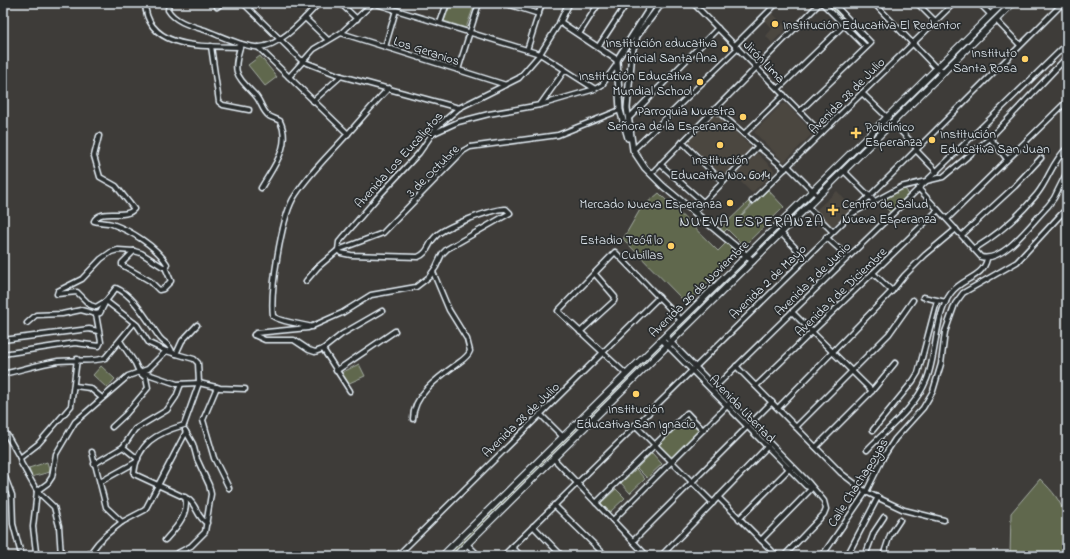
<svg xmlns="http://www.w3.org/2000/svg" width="1070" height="559" font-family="'Indie Flower',sans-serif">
<rect width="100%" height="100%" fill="#3e3c39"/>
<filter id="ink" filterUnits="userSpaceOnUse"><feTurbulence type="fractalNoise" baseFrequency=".025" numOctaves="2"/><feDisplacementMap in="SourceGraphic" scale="8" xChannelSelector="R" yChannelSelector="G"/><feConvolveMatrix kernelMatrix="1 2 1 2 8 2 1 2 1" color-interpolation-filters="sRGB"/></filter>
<g filter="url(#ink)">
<g fill="#4c4741">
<path d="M772,13L787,28L772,43L766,36L772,29L764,20Z"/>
<path d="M782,104H786L813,133L784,162L754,132Z"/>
<path d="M715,113L752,148L723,176L688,142V139Z"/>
<path d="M757,153L775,171L752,193L735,176Z"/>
<path d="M837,191L853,209L830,228L814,212Z"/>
</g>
<g fill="#61684e" stroke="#a4aca3">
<path d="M451,3H475L466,28L444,21Z"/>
<path d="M826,3H831L866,41L864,43Z"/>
<path d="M1007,3H1010L943,70L941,68Z"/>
<path d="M260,56L277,77L265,86L248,65Z"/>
<path d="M937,72L939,74L819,193L817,191Z"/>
<path d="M903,188L907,191L908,194L891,213L879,201Z"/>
<path d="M768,190L784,207L744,246L727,229L724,232L720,229L749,201L752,204L738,219Z"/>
<path d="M659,193L718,251L727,242L734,250L730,255L732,258L687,304L623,239L641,208Z"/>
<path d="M812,196L813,197L756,255L754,253Z"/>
<path d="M745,262L747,264L672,337L670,336Z"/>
<path d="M663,342L665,344L451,556H447Z"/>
<path d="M359,364L365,376L347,384L341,373Z"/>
<path d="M101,366L115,379L107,388L93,375Z"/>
<path d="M687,416L700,429L670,459L657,446Z"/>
<path d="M652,453L662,464L647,478L637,468Z"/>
<path d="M47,462L50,472L31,477L29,468Z"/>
<path d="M636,469L645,479L630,493L621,483Z"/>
<path d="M1040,479C1068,505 1067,519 1067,556H1010L1011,513Z"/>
<path d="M616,489L625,498L610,512L601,503Z"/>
</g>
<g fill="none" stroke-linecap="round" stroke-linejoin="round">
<g stroke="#e8f1f8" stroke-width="7">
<g id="minor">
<path d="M145,3C147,51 206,46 240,47"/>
<path d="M169,3L168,10C175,22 192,26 205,30C221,36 238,45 255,47C278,50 305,18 319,3"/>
<path d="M243,3L302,61L341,76L459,108"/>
<path d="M340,3L357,19"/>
<path d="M373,3L540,54L595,89"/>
<path d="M504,3L539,14"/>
<path d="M693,3L821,133"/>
<path d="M822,3L866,47"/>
<path d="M874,3L937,69L945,71"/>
<path d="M917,3L935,21"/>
<path d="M979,3L991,15"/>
<path d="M217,7L222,3"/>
<path d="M305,18L328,40"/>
<path d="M996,20L1020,45"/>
<path d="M440,23L447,3"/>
<path d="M341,33L506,85"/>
<path d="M579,34L599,3"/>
<path d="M241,44C232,73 235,74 255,95C261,101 262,111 269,116C272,118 277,119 280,121C292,146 273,167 261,188"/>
<path d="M735,45L777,3"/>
<path d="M211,46L219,102L223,105L249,110"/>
<path d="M258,47L348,134"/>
<path d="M385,47L396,10"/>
<path d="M598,47L627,3"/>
<path d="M527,50L542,3"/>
<path d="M458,70L479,3"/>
<path d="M289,77L314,49L341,33L373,3"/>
<path d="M778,89L844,25"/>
<path d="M862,93L888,118"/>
<path d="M313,101L341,76"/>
<path d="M540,105L565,70"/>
<path d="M715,109L785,169"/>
<path d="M800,111L871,43L833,3"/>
<path d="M628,119L718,28"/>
<path d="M893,123L917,148"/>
<path d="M432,134L458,122L489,114L540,105L595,89L602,85L617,64"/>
<path d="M744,134L784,95"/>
<path d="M99,136L94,156L100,177L116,186L134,209C125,220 101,207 94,221C99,223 106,222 112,224C131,231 156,246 167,264L166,267H163L141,253L134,251L118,250L111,252L101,259L82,279L58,291L57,294L77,292L90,305L96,307L106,301L137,325L149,343L166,351L194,359L198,363L199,383L184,425"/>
<path d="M990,138L1007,159"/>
<path d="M682,142L723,182"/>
<path d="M633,150L738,48"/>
<path d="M916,150L937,172"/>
<path d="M660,164L703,202"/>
<path d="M788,166L818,196"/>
<path d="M844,171L874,201"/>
<path d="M651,174L820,3"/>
<path d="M919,189L981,257C1004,263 1032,222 1048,206L1054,198L1067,172"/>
<path d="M752,201L954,3"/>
<path d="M807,206L832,231"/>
<path d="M694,212L758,146"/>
<path d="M853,213L901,187L943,177L990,138L1067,57"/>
<path d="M947,219L1067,101"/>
<path d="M781,233L805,258"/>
<path d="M962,235L1015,186L1041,158"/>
<path d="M826,237L848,257"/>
<path d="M974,249C997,235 1020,215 1037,194C1049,179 1052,162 1067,148"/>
<path d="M338,250L383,233L463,151L470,147L558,135L620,110"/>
<path d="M134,251L122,263V265L150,281L159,290L163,289L171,281L165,267"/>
<path d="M873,273L892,291"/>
<path d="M306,281L318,267L338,250L339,242L376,199L419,153L437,127L459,108L519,78L540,54L560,22"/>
<path d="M923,297L946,302"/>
<path d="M792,312L872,391"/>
<path d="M27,323L36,315L62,314L81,310L96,314L100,313L106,301L116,288C134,295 149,323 160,338C165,344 170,344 172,352"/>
<path d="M312,327C303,324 279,322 273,316C270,291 281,221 293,199C306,177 327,157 344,138C359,122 373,104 389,88"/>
<path d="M580,332L614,301L615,297L595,274"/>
<path d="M254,335L256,333L308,328L342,313L371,295L416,287L429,277L436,267L442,254L447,249L510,213L506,209C494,208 444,227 436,236C428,243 429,253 418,257L351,255L341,253L338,250"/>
<path d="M254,335L265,340H294L309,350L315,352L323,349L342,334L382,311"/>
<path d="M665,336L809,483L824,501L826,509L824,514L784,556"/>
<path d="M661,339L806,486L812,488"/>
<path d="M3,340L89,329L98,331"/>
<path d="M323,349L350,391"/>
<path d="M3,354L75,343L99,346L101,342L96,314"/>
<path d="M176,354L182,341L197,325"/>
<path d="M736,366L841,473L866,492L904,510L944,520"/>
<path d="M336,371L395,331"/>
<path d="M142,372L177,384L199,383L220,388L245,389"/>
<path d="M3,374C21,370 40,364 58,361C73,359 91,363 105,358L134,323"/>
<path d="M626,374L558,311L615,252L681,320"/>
<path d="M75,386L90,388L102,398"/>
<path d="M756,386L938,210"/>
<path d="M217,387L203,420L214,458L229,488"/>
<path d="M712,390L1067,44"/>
<path d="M778,408L892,291L904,276L925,255L956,229"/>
<path d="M540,414L562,436"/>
<path d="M413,419C413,395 439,377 457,364C461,361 468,357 470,351L467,339L449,310L433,272"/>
<path d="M184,425C157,433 137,443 134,474L188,499C197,505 197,518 207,523"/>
<path d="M635,425L713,503"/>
<path d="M112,427L126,414L148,388L146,378L139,372L135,363L120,341"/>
<path d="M796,427L889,334L913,300"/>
<path d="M873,430L913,381L918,373L937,301"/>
<path d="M3,431L7,435L20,458"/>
<path d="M123,447L138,459"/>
<path d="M816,447L872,391L895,363"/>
<path d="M867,450C887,429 915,408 926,381C937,357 934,316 951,293C962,278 983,278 987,259"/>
<path d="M92,452L106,507L122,522"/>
<path d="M554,459L647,556"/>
<path d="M94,464L123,447L135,429L167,410L176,397L181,384"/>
<path d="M3,472L12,495L13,524L21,554"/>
<path d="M100,482L136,462"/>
<path d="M37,491L48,483L52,477L56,454L75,422L128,376L148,369L166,351"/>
<path d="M718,497L777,556"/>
<path d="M596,503L687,413L703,430"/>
<path d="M554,505L606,556"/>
<path d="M739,519L790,468"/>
<path d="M613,520L729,404"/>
<path d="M533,526L562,556"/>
<path d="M165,540C175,529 190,514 185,497"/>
<path d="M761,540L812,488"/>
<path d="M633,541L772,402"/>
<path d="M467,544L479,556"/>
<path d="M512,547L521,556"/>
<path d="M34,556L36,552L33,527L37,491"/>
<path d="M61,556L59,526L54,507L37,491L21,463L20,458L38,444L71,406L77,359"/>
<path d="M88,556L98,543L107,534L122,522L145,510L186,432"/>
<path d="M172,556L191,546L205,532L211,494L209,485L197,459L193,444L185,430"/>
<path d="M397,556L659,297"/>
<path d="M503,556L890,176L1063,3"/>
<path d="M661,556L768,446"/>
<path d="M822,556L866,492L884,456L895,439L923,408L933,391L941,364L945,332L955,304L963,293L1017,262L1067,208"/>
<path d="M847,556L878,497"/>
<path d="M865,556L874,532L884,517"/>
<path d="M883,556L890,535L900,520"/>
</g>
</g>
<g stroke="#e8f1f8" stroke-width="8">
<g id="tertiary">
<path d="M569,3L560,22L617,60"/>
<path d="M662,3L637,36L632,52L627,108L633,150L645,168L663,186L753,261"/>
<path d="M628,138L620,110L617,60L653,3"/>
</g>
</g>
<g stroke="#e8f1f8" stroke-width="8">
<g id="secondary">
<path d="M442,556L1003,3"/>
<path d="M455,556L1013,3"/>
</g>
</g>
<use href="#minor" stroke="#2a2d2e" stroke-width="4"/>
<use href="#tertiary" stroke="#2a2d2e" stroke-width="5"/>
<use href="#secondary" stroke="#2a2d2e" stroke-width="5.5"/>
</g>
</g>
<g fill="#ffd166" stroke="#2a2d2e" stroke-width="1.5">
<circle cx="775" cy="24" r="4"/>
<circle cx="725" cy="49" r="4"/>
<circle cx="1025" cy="59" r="4"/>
<circle cx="700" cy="82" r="4"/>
<circle cx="743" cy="117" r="4"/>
<path d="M854 127h4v4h4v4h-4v4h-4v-4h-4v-4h4z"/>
<circle cx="932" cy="140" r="4"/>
<circle cx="720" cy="145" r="4"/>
<circle cx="730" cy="203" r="4"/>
<path d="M831 204h4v4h4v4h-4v4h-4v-4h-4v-4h4z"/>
<circle cx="671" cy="246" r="4"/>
<circle cx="636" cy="394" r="4"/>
</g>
<g text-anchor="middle" stroke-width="3.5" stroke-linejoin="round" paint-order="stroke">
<g font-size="13" fill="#e8f1f8" stroke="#2a2d2e" text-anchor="end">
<text x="783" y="29" text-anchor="start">Institución Educativa El Redentor</text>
<text x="717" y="47">Institución educativa<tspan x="717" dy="15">inicial Santa Ana</tspan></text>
<text x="1017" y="57">Instituto<tspan x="1017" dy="15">Santa Rosa</tspan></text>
<text x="692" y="80">Institución Educativa<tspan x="692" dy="15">Mundial School</tspan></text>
<text x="735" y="115">Parroquia Nuestra<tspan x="735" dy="15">Señora de la Esperanza</tspan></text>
<text x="865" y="131" text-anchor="start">Policlínico<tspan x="865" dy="15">Esperanza</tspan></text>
<text x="940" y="138" text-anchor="start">Institución<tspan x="940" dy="15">Educativa San Juan</tspan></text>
<text x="720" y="164" text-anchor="middle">Institución<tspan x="720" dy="15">Educativa No. 6014</tspan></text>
<text x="722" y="208">Mercado Nueva Esperanza</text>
<text x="842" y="208" text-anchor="start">Centro de Salud<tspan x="842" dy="15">Nueva Esperanza</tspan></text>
<text x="663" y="244">Estadio Teófilo<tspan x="663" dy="15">Cubillas</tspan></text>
<text x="636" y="413" text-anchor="middle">Institución<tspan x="636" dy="15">Educativa San Ignacio</tspan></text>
</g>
<g font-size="13" fill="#e8f1f8" stroke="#2a2d2e">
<text transform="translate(427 50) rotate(18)" y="5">Los Geranios</text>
<text transform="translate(765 61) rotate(46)" y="5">Jirón Lima</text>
<text transform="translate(846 95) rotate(-45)" y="5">Avenida 28 de Julio</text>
<text transform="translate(398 159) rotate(-48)" y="5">Avenida Los Eucaliptos</text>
<text transform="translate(432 170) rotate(-45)" y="5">3 de Octubre</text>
<text transform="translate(812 278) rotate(-44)" y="5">Avenida 7 de Junio</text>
<text transform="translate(767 281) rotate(-44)" y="5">Avenida 2 de Mayo</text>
<text transform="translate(698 288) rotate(-44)" y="5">Avenida 26 de Noviembre</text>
<text transform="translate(840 291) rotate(-44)" y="5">Avenida 9 de Diciembre</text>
<text transform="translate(743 408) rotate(46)" y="5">Avenida Libertad</text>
<text transform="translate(520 419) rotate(-44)" y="5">Avenida 28 de Julio</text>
<text transform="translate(857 482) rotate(-58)" y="5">Calle Chachapoyas</text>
</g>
<g font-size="15" letter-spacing="1" fill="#e8f1f8" stroke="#2a2d2e">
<text x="752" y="226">NUEVA ESPERANZA</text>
</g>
</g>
<rect width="1070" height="559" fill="none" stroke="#2a2d2e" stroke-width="16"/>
<rect x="8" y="8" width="1054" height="543" fill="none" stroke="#e8f1f8" stroke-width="1.5" filter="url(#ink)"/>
</svg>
